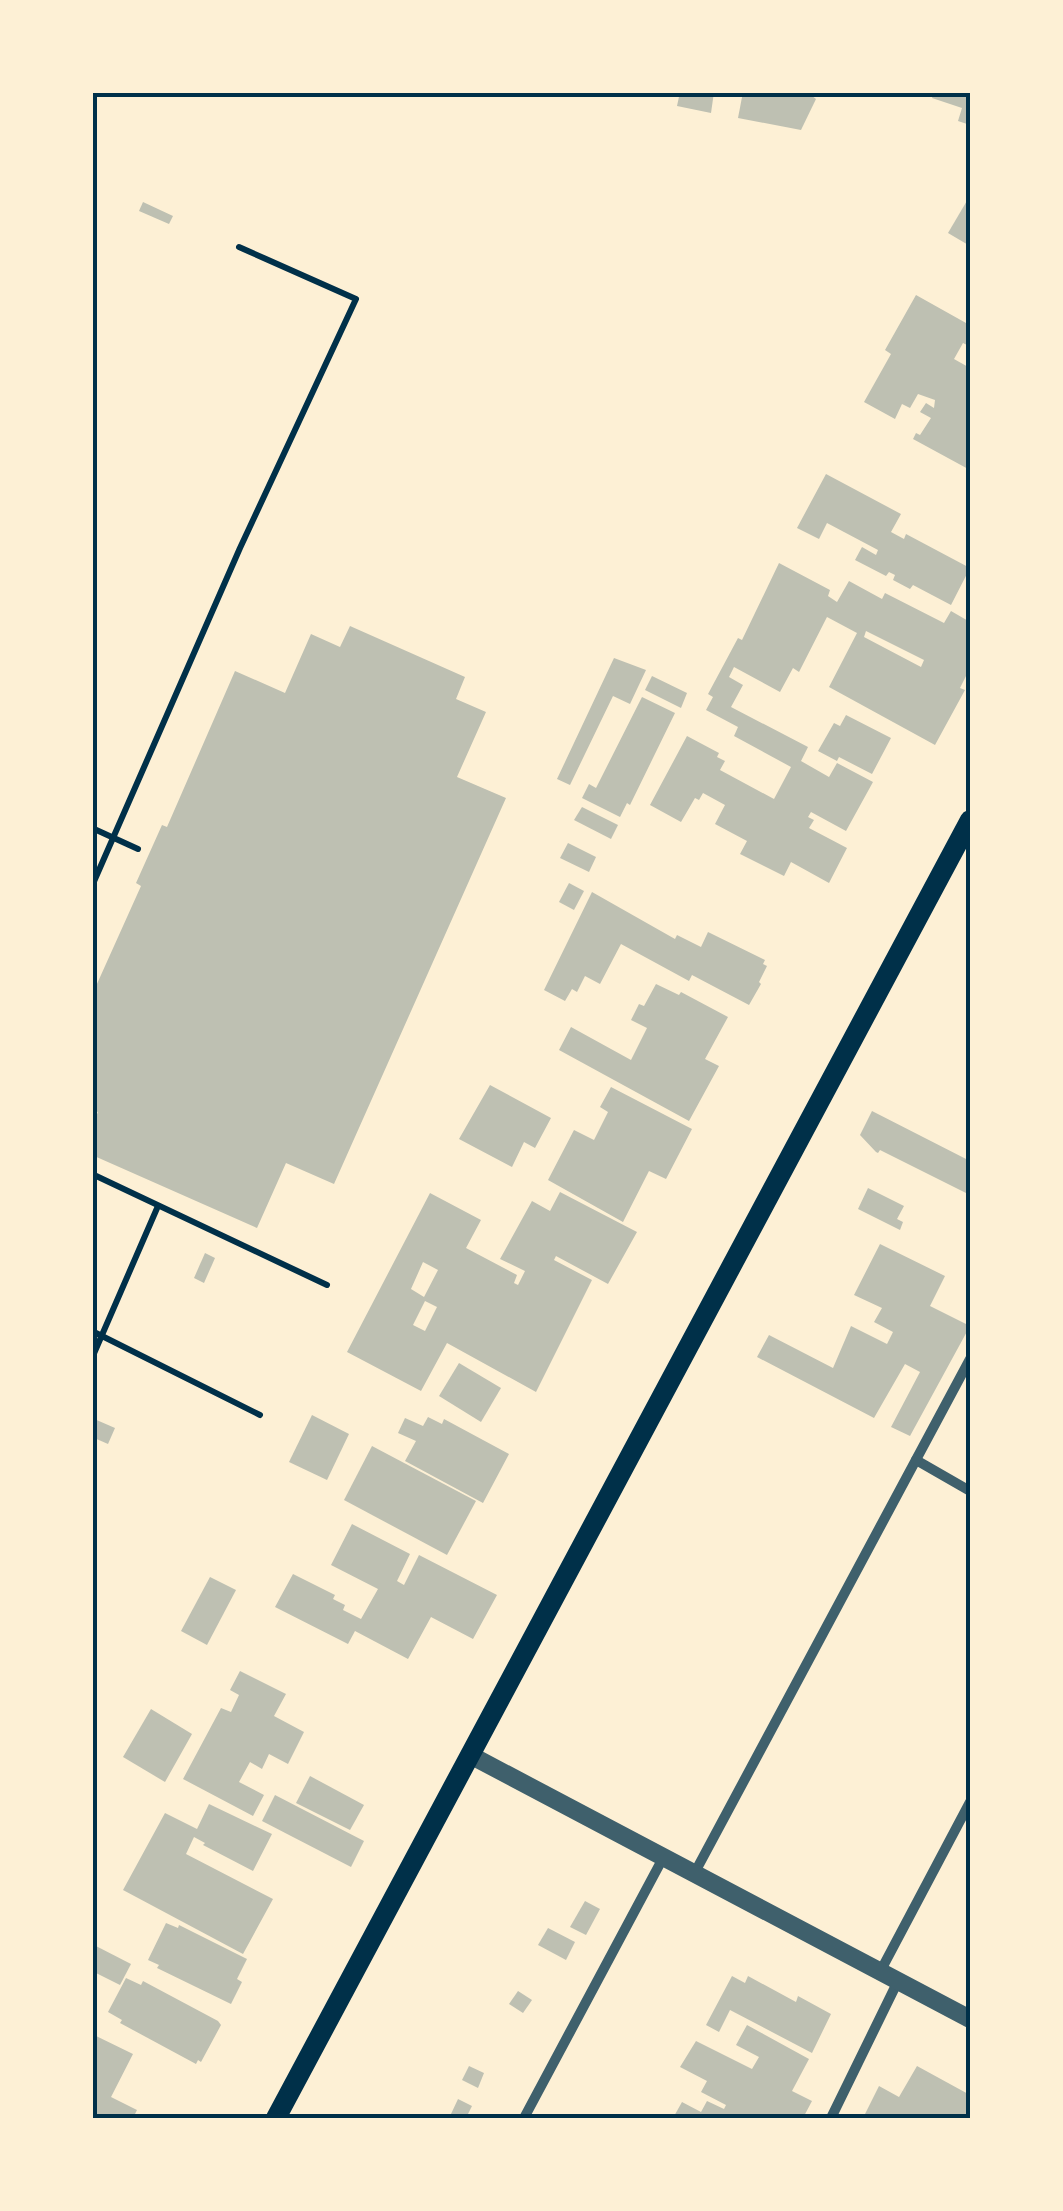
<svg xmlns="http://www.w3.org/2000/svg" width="1063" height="2211" font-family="'Crimson Pro',serif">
<rect width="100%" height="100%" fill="#fdf0d5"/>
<g fill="#bec0b2" fill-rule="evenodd">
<path d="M680,92H714L711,113L677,106Z"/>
<path d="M743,92H807L816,99L801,130L738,118Z"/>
<path d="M934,92H970V125L958,121L962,108L932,98Z"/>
<path d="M968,199L970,200V246L948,233Z"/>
<path d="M143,202L173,216L169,224L139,211Z"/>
<path d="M916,295L966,323L970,315V343L969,346L963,343L954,359L970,368V400L966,407L970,410V470L913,439L916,433L920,435L931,418L920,412L926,403L934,408L935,400L918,394L910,408L902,404L895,419L864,402L891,354L885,350Z"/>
<path d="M826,474L901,514L891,532L904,539L906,534L970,568L951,605L913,585L910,589L893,580L895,575L889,572L886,576L855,560L862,547L876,555L878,550L827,523L819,539L797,528Z"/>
<path d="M779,563L830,590L828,596L837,602L849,581L882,599L885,593L944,623L951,611L970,622V668L960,688L965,690L935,745L829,687L857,633L827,617L799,672L793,668L780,692L734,667L729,677L743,685L731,707L808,747L801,761L829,777L837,763L873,782L846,831L811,812L808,817L814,820L809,828L847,848L829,883L791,862L784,876L740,854L747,841L715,824L725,805L703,793L699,800L695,798L681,822L650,805L687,736L719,753L717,757L725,761L720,770L774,799L791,767L734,736L738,727L706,710L713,697L708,694L738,638L742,640ZM866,631L924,660L921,667L864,637Z"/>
<path d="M350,626L465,677L456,699L486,712L457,777L506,798L334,1184L286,1163L257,1228L92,1155V1125L98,1112L92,1110V995L141,886L136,883L162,825L167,827L235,671L285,693L311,634L340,647Z"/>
<path d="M614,658L646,670L630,704L613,696L570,785L557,779Z"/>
<path d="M652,676L687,693L681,708L645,690Z"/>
<path d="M642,697L675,713L630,805L627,803L620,817L582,798L589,784L596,788Z"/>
<path d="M846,715L891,738L872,774L839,757L837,761L818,751L834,723L840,726Z"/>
<path d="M582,807L618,825L611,839L574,820Z"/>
<path d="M568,843L596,857L589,872L560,858Z"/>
<path d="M569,883L584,891L574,910L559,902Z"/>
<path d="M592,892L675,939L677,935L701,947L708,932L765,960L763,964L767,966L759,982L761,984L749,1005L692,975L689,981L621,944L600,984L585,976L577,992L572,989L565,1001L544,990Z"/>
<path d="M656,984L679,995L681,992L728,1017L705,1059L719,1066L689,1121L559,1050L571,1027L631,1060L647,1028L631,1020L639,1004L644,1006Z"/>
<path d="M490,1085L551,1118L535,1148L524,1142L512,1167L459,1139Z"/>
<path d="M611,1087L692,1129L666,1179L649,1171L623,1222L548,1180L574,1130L594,1140L608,1112L600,1107Z"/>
<path d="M872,1111L970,1161V1195L880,1150L878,1153L876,1152L860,1135Z"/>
<path d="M868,1188L904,1206L897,1219L903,1222L900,1230L858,1209Z"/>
<path d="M560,1192L637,1232L608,1284L556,1256L554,1260L592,1280L536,1392L447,1343L421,1391L347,1352L430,1193L481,1220L466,1248L517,1275L514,1283L518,1285L525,1271L500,1259L532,1201L550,1211ZM423,1262L438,1270L424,1297L411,1289ZM425,1301L437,1307L425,1331L413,1325Z"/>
<path d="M880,1244L945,1276L930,1306L970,1326L910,1436L891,1427L920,1372L905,1364L874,1418L757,1357L769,1335L833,1368L851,1326L887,1344L893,1332L874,1322L882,1308L854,1295Z"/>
<path d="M205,1253L215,1258L204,1283L194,1278Z"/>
<path d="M459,1363L501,1388L481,1422L439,1396Z"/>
<path d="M312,1415L349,1434L327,1480L289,1462Z"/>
<path d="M428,1417L442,1424L444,1419L509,1454L483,1503L405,1461L416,1441L398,1433L405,1418L423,1426Z"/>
<path d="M92,1418L115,1428L108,1444L92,1437Z"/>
<path d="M372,1446L476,1501L447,1555L344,1500Z"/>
<path d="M352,1524L410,1554L397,1581L404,1585L419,1555L497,1595L473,1639L431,1617L408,1659L355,1631L348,1644L275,1607L293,1574L335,1595L333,1599L345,1605L343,1610L361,1619L378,1589L331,1565Z"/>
<path d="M210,1577L236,1590L207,1645L181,1631Z"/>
<path d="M240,1671L286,1694L274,1716L304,1732L288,1764L269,1754L262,1769L250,1762L239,1782L264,1795L253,1816L183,1779L221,1708L231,1712L239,1695L230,1690Z"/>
<path d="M151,1709L192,1734L165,1782L123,1757Z"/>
<path d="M310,1776L364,1805L350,1830L296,1803Z"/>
<path d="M275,1795L364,1841L351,1867L262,1821Z"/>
<path d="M209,1804L272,1834L253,1871L203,1845L205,1843L194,1837L186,1854L273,1899L243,1954L123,1890L165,1813L197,1829Z"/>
<path d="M585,1901L600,1909L586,1935L570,1927Z"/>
<path d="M166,1923L178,1928L179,1925L247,1959L237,1979L242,1982L231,2004L157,1968L159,1965L148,1960Z"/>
<path d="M548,1928L575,1942L566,1960L538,1945Z"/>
<path d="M94,1945L131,1964L120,1985L92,1971Z"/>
<path d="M732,1976L745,1983L748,1976L796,2002L798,1996L831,2014L812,2053L730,2010L719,2032L706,2025Z"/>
<path d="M126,1978L141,1985L143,1981L218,2021L221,2025L201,2062L198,2060L196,2064L120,2023L122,2020L108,2012Z"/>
<path d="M518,1991L532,2000L523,2013L509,2004Z"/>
<path d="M747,2025L809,2059L792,2091L812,2101L803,2118H673L682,2102L701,2112L707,2101L724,2109L726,2105L701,2092L707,2081L680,2067L696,2041L752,2069L759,2057L736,2045Z"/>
<path d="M92,2034L133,2054L111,2097L137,2110L133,2118H92Z"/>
<path d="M469,2066L484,2073L478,2088L462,2080Z"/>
<path d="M917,2066L970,2095V2111L966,2118H863L879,2086L899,2097Z"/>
<path d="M458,2099L472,2106L466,2118L451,2114Z"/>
</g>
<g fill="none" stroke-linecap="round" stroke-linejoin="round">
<g stroke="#003049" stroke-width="6">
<path d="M92,828L138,849"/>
<path d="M92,886L240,548L356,299L239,247"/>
<path d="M92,1174L327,1285"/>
<path d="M92,1331L260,1415"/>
<path d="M92,1358L158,1206"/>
</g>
<g stroke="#3f606c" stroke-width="10">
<path d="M916,1460L970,1491"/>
<path d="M694,1874L970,1359"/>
<path d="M880,1972L970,1802"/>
<path d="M524,2118L663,1858"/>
<path d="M831,2118L898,1981"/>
</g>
<path stroke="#3f606c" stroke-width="18" d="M472,1756L970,2019"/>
<path stroke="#003049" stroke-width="20" d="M276,2118L970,820"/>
</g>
<rect width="1063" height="2211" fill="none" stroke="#fdf0d5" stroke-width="190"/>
<rect x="95" y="95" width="873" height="2021" fill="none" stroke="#003049" stroke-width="4"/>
</svg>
